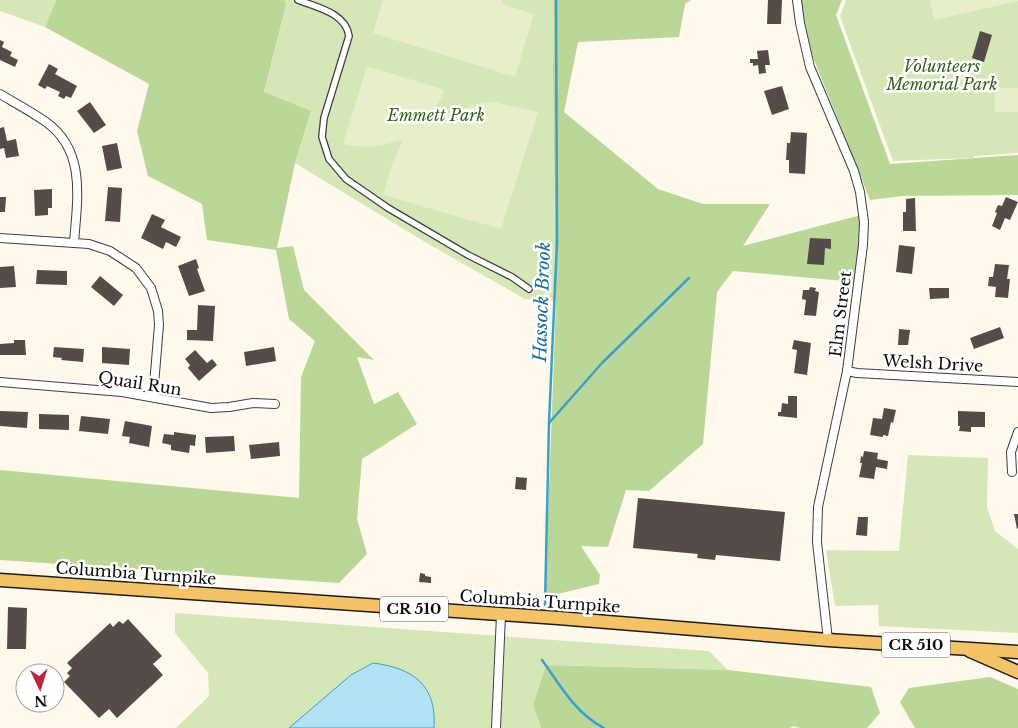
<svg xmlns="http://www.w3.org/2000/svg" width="1018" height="728" font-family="'Libre Baskerville',serif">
<rect width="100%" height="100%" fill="#fef9ec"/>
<g fill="#d5e7b7">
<path d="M0,0H56L45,27L0,11Z"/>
<path d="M274,0H554L553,71L556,301L525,299L425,242L295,163L311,111L264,93L286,5Z"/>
<path d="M846,0H1018V153L974,156L973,158L893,161L840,16Z"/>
<path d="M908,455L988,458L987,507L995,531L1018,549V633L879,626L878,605L835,606L826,550L899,551Z"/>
<path d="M175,613L709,651L728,670L546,665L533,705L541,728H176L209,696L208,673L175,633Z"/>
</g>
<g fill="#bbd797">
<path d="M56,0H284L286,5L264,92L311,111L295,163L277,248L293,246L304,290L374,360L357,357L374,404L398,392L417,424L362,459L357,519L367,554L339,583L0,560V470L299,498L301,377L315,341L289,319L276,250L207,240L202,204L148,176L137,131L149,84L45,27Z"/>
<path d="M554,0H691L685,4L679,37L578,42L564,112L658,189L703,204H770L743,246L861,215V249L856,282L733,271L717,292L703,444L649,491L626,490L608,547L581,546L600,575L599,584L545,597L556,301L553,71Z"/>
<path d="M796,0H842L836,15L890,164L1018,155V195L902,196L870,200L799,22Z"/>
<path d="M546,665L728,670L871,687L880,713L867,728H800L793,726L790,728H541L533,705Z"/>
<path d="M990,677L1018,689V728H915L900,702L909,688Z"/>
</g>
<g fill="#e6efc9">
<path d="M383,0H503L502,4L534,14L515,77L373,33Z"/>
<path d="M930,0H1018V1L934,20Z"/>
<path d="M367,66L445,90L430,119L480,103L494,102L538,112L501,229L383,195L392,164L403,140C378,146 369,149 343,144Z"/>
<rect x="995" y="88" width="23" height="24"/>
</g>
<path fill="#b3e2f4" stroke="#3c9fc8" d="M373,663C413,668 437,685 434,728H289L351,675Z"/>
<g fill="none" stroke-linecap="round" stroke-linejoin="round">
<g stroke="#3c9fc8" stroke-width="2.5">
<path d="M549,423L602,363L689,278"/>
<path d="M545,605L549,423L557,241L556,0"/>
<path d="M542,660C560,685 575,713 604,728"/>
</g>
</g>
<g fill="#544c49">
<path d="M768,0H782L781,24H767Z"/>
<path d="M980,31L992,35L984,62L972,58Z"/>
<path d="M0,40L4,42L2,47L12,52L10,56L18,60L15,67L0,60Z"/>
<path d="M768,50L770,65H765L766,73L759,74L758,65L753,66V63H750V59H758L757,51Z"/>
<path d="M49,64L58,69L55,74L77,86L71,98L66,96L64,99L58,96L60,92L47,86L45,89L38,85Z"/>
<path d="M782,86L789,109L772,115L764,91Z"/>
<path d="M90,102L106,125L94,133L77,111Z"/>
<path d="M4,127L7,141L16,139L19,156L6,158L4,148L0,149V128Z"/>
<path d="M791,132L807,133L805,174L789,173V160H786L787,143H790Z"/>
<path d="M117,143L122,168L107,171L102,146Z"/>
<path d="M108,187L122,188L120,222L105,221Z"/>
<path d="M52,189V208H48V215L35,216L34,190Z"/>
<path d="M0,197H6L5,212H0Z"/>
<path d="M1006,197L1018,202L1010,220L1005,218L1000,230L992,226L997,213L995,212L998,205L1002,206Z"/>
<path d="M915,198L916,231H903V212H906V199Z"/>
<path d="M152,214L165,220L161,227L181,237L176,247L166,242L163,249L141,238Z"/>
<path d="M810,238L831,239V249L825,248L824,265L807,264Z"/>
<path d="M899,245L915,247L912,274L896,272Z"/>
<path d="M196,259L199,268L197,269L205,291L189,296L178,266Z"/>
<path d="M995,264L1009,265L1007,279H1010L1008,298L995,297L996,287L988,286L989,277H993Z"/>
<path d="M14,266L16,287L0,288V267Z"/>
<path d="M37,270L67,271V285L36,284Z"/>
<path d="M100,276L123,295L114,306L91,287Z"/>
<path d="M810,287L816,288L815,291L819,292L816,316L804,315L806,300L802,299L803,290H809Z"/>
<path d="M929,288H949V298L930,299Z"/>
<path d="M198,305L215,306L213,341L187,340V330H197Z"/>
<path d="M1000,327L1004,338L974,349L970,338Z"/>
<path d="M899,329L910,330L908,345H898Z"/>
<path d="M14,340H25L26,355H0V344L14,343Z"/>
<path d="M794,340L811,343L807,375L794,373L797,350L792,349Z"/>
<path d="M54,347L84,349L83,362L61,360L62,358L53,357Z"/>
<path d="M102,347L130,349L129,365L102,363Z"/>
<path d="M274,347L276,361L246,366L244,352Z"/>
<path d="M195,350L207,363L212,359L217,365L199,381L188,368L190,365L185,359Z"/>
<path d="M788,396H797V418L778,416V412H781L782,403L788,404Z"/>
<path d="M884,408L896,410L893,423L891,422L888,436L883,435V437L870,435L873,418L882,419Z"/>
<path d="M0,411L28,412L27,428L0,426Z"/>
<path d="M958,411L985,412V427H971V432L959,431L960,426H958Z"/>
<path d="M39,414L69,415V430L39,429Z"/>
<path d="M81,416L110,419L108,434L79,431Z"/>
<path d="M125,421L152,426L149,447L129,443L130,437L122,436Z"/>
<path d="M174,432L196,435L195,446L190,445L189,453L171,450V445L162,443L164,434L174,435Z"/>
<path d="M234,436L235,451L206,453L205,437Z"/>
<path d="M279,442L280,456L251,459L249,445Z"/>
<path d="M864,451L878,453L877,459L888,461L887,469L876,467L874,479L859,477L862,463H860L861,456L863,457Z"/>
<path d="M516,477L527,478L526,490L515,489Z"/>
<path d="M638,498L785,512L780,561L716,555L715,560L697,558L698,554L633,548Z"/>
<path d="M1014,514H1018V528L1017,529Z"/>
<path d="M858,517H868L867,536L856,535Z"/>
<path d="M420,573L425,574V576L431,577V583L419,582Z"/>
<path d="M8,607L27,608L26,649H7Z"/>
<path d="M128,619L162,656L153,664L163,675L117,718L109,709L99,718L64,682L70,676L67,673L72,668L67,663L110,623L113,627L119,621L123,624Z"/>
</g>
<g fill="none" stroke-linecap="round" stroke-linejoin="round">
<g stroke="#3f3f3f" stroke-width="8">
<path id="pedestrian" d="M298,0C316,7 346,13 349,36L324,118L322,137L329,159L346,179L388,208L468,255L512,277L529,289"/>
</g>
<g stroke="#3f3f3f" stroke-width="10">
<g id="minor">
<path d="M797,0L800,23L810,67L854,171L860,192L864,222L863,245L847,371L818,507L817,542L828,640"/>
<path d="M0,94C15,103 32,112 46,122C87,151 77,201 74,243"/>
<path d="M0,238L89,244L110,251L136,268L151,288L158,311L159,325L153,397"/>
<path d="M847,371L857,373L1018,382"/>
<path d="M0,382L122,392L211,408L229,407L253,403L275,404"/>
<path d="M1012,472L1011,452L1018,432"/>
<path d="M496,728L501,615"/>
</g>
</g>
<g stroke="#1d1d1d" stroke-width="15">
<g id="primary">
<path d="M0,580L558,618L828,640L1018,652"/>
<path d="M970,651L1018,672"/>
</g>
</g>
<use href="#pedestrian" stroke="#fff" stroke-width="5.5"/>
<use href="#minor" stroke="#fff" stroke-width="8"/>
<use href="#primary" stroke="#f4c267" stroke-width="12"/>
</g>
<g text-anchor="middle" stroke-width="5" stroke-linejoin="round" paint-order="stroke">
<g fill="#fff" stroke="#555" stroke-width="1">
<rect x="380" y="596.5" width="68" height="25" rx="4"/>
<rect x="882" y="632.5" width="68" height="25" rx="4"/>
</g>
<g font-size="15" font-weight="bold" fill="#0c0c0c">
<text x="414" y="614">CR 510</text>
<text x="916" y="650">CR 510</text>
</g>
<g font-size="16" font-style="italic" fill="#34611f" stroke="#fff">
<text x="942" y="72">Volunteers<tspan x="942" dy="18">Memorial Park</tspan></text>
<text x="436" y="121">Emmett Park</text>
</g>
<g font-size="16" fill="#0c0c0c" stroke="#fff">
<text transform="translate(840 314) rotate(-83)" y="6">Elm Street</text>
<text transform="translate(933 363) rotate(3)" y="6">Welsh Drive</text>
<text transform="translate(140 383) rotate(9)" y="6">Quail Run</text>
<text transform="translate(136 573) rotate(4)" y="6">Columbia Turnpike</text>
<text transform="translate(540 601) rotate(4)" y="6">Columbia Turnpike</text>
</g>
<g font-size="18" font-style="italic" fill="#1a6f99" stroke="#fff">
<text transform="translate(542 302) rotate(-88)" y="6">Hassock Brook</text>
</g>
</g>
<g transform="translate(40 688) rotate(176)"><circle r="24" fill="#ffffff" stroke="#9e9e9e"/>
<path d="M0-4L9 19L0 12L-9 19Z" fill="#b7293f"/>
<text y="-8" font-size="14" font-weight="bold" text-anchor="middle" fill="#0c0c0c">N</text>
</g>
</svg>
